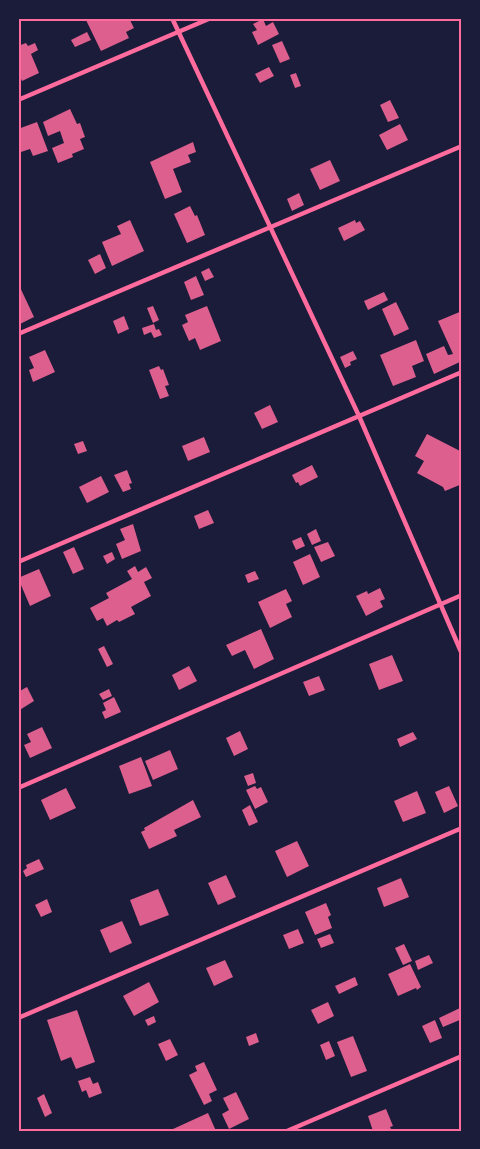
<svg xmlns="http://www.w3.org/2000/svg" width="480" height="1149" font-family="'Alegreya Sans',sans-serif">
<rect width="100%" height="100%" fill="#1b1b3a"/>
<g fill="#dd5f8e">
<path d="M85,18H129L134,28L126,32L129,38L101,51Z"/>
<path d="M263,19L266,26L273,22L279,34L258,45L252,32L257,30L253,24Z"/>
<path d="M87,32L91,40L75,47L71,40Z"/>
<path d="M282,41L290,59L280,63L272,45Z"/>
<path d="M26,43L28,46L35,43L38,50L31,54L39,73L22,81L18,72V46Z"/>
<path d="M269,67L274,76L260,83L255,74Z"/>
<path d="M296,73L301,86L295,88L290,75Z"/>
<path d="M390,100L399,118L388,122L380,105Z"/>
<path d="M70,109L77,124L80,123L85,137L80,139L84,149L72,154L73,157L58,163L52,148L64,143L60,131L48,136L43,122Z"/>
<path d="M37,122L48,151L33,156L30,149L21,152L18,144V129Z"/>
<path d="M400,124L408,140L387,150L379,135Z"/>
<path d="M193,142L196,152L188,155L191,162L173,169L182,192L165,199L150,162Z"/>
<path d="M330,160L340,181L320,190L310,169Z"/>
<path d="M299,193L304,205L292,211L287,199Z"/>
<path d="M190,206L195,216L197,215L205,235L187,243L174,214Z"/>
<path d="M130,220L144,251L112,266L102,242L121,234L117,226Z"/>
<path d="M355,220L356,223L360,221L365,230L344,241L338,228Z"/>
<path d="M100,254L106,268L95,274L88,260Z"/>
<path d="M209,268L214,277L205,281L201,272Z"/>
<path d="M196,276L204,295L191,300L184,282Z"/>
<path d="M18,283L34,317L18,325Z"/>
<path d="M384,292L388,300L368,310L364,301Z"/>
<path d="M396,302L409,329L394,336L382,309Z"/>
<path d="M153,306L159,320L153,323L147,308Z"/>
<path d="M207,306L221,341L200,350L195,338L189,341L182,325L188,322L185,315Z"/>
<path d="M462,311V361L434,374L426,354L444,346L448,355L453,354L438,321Z"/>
<path d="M124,316L129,329L118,334L113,321Z"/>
<path d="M154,324L156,330L159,329L162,335L154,338L151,332L144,335L142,328Z"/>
<path d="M416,340L424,361L412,366L416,377L393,386L380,355Z"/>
<path d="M45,350L55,372L33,382L29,370L34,368L29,357Z"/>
<path d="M353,351L357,359L350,362L351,365L345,368L340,357Z"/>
<path d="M159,366L161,370L163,369L169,385L165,386L169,396L160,399L149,370Z"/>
<path d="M270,405L278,422L262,429L254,413Z"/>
<path d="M427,434L462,452V484L445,491L443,487L417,473L424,461L415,456Z"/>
<path d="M204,437L210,452L188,461L182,446Z"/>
<path d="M83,441L87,451L78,454L74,444Z"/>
<path d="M312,465L318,477L300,486L298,482L296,483L292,475Z"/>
<path d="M127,470L132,483L129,484L131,489L123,492L114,475Z"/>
<path d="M101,476L109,492L87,503L79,487Z"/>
<path d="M208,510L214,523L199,529L194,516Z"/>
<path d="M133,524L141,551L122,559L116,544L125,540L120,529Z"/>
<path d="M316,529L321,541L312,545L307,534Z"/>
<path d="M301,537L305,546L296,550L292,541Z"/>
<path d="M328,542L335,556L321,562L314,547Z"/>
<path d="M74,547L84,569L73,574L63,552Z"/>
<path d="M112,552L115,559L107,564L103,556Z"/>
<path d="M310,554L320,577L303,585L293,562Z"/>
<path d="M135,566L138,572L146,567L152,578L144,582L151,596L131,607L135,614L119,622L117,620L107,626L103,618L97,621L90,608L109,598L106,593L132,579L127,571Z"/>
<path d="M39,569L51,596L30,606L18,578Z"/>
<path d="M255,571L259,579L248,583L245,575Z"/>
<path d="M380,588L385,599L380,601L383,607L366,616L356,596L367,591L368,594Z"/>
<path d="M286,589L292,601L286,604L292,617L270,628L258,602Z"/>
<path d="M261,629L274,659L254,669L245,650L232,656L226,645Z"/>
<path d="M104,646L113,664L107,667L98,649Z"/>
<path d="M392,655L403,681L379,690L369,664Z"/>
<path d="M189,666L197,681L179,690L172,675Z"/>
<path d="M319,676L325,690L309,696L303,682Z"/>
<path d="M27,687L34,701L18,711V692Z"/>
<path d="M109,689L112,696L103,700L99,694Z"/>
<path d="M114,697L121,712L105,719L102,712L106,710L103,703Z"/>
<path d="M42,727L52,748L30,758L24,745L31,742L27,734Z"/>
<path d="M240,731L248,749L234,756L226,738Z"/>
<path d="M413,732L417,739L400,747L397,739Z"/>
<path d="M170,750L178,769L153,780L145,761Z"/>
<path d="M141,757L152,786L129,794L119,766Z"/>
<path d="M253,773L256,783L248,786L244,776Z"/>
<path d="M255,786L257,789L261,787L268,802L255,809L246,790Z"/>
<path d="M449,786L458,806L444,813L435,792Z"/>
<path d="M66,788L76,808L50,820L41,800Z"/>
<path d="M417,791L426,813L403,822L394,801Z"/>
<path d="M193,800L201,817L174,830L177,836L149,849L141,832L145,830L144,828Z"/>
<path d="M250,805L258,822L249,826L242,810Z"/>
<path d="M297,841L309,866L287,877L275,851Z"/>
<path d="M39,859L44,869L26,877L23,871L27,868L26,865Z"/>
<path d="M226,875L236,897L218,905L208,883Z"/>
<path d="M401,878L409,897L384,907L377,888Z"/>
<path d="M158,889L169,915L140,926L130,900Z"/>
<path d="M47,899L52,912L41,917L35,905Z"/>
<path d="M326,903L331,915L328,917L332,928L315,935L305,912Z"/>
<path d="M122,921L132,943L110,953L100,930Z"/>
<path d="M298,929L304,943L289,949L283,935Z"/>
<path d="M330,934L334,943L321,948L317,939Z"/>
<path d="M404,944L412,961L403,965L395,948Z"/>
<path d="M429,955L433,963L418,970L415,961Z"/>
<path d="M225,960L233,977L214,986L206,968Z"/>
<path d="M410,964L421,987L417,990L416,988L398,996L388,974Z"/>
<path d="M355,977L358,985L339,994L335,986Z"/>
<path d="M149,982L159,1002L134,1016L123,996Z"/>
<path d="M328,1002L334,1016L318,1024L311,1010Z"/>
<path d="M460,1008L462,1019L443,1027L439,1018Z"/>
<path d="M77,1010L95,1062L76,1069L71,1057L61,1061L47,1020Z"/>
<path d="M154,1016L156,1022L148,1026L145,1020Z"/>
<path d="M435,1020L442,1038L430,1043L422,1026Z"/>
<path d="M256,1033L259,1042L249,1046L246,1037Z"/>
<path d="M353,1036L367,1071L351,1077L337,1042Z"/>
<path d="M170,1039L178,1055L166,1061L158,1044Z"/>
<path d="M329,1041L335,1056L326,1060L320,1045Z"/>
<path d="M204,1062L217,1090L209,1094L212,1101L204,1105L189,1075L197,1071L195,1066Z"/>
<path d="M90,1077L93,1084L98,1082L102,1093L89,1098L86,1090L82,1092L78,1081Z"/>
<path d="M236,1092L249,1119L229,1129L222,1114L229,1110L223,1098Z"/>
<path d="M44,1094L52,1113L45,1117L37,1098Z"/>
<path d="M386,1109L393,1126L390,1127L392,1131H373L368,1116Z"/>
<path d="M208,1113L216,1131H174L173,1129Z"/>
</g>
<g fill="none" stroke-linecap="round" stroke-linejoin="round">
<g stroke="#ff6b9d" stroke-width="4.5">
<path d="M172,18L359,416L462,654"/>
<path d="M18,100L211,18"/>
<path d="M18,334L462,146"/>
<path d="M18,562L462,372"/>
<path d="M18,788L462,595"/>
<path d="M18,1018L462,828"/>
<path d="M287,1131L462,1056"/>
</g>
</g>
<rect width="480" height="1149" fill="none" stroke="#1b1b3a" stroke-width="39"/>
<rect x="20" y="20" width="440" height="1110" fill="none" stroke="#ff6b9d" stroke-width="2"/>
</svg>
